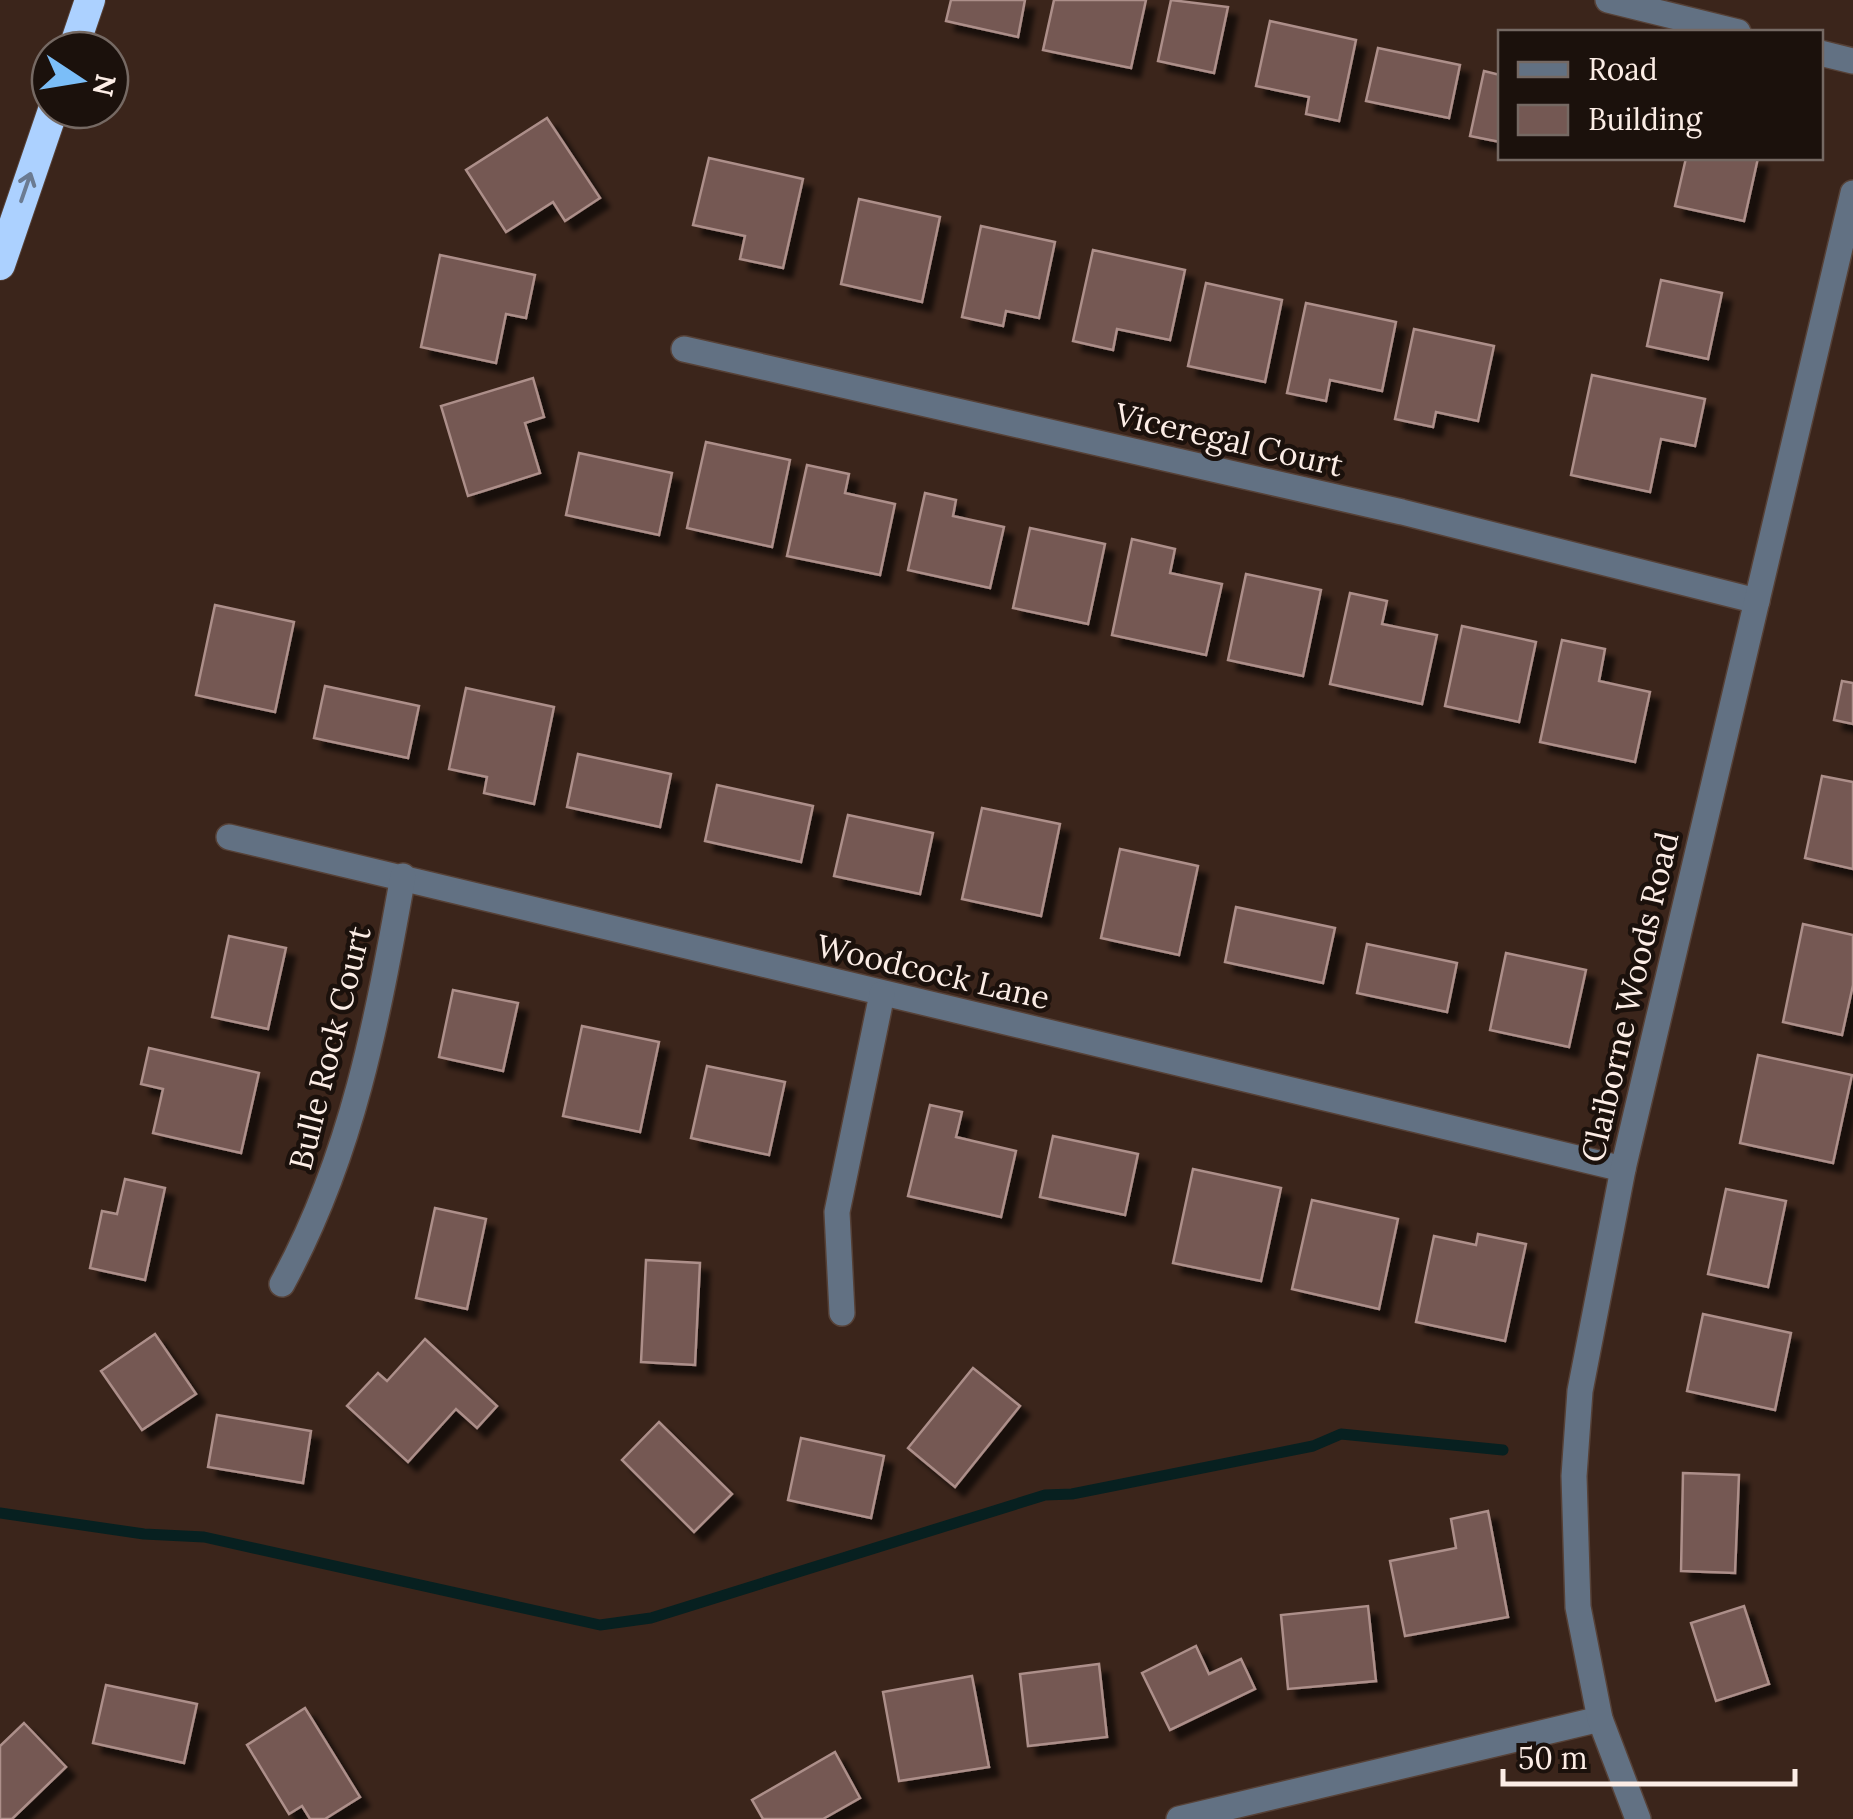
<svg xmlns="http://www.w3.org/2000/svg" width="1853" height="1819" font-family="Lora,serif">
<defs>
<filter id="shadow"><feDropShadow dx="9" dy="9" stdDeviation="2.5" flood-color="#0009"/></filter>
</defs>
<rect width="100%" height="100%" fill="#3b251b"/>
<g fill="none" stroke-linecap="round" stroke-linejoin="round">
<path stroke="#072020" stroke-width="11" d="M0,1513L144,1534L204,1537L600,1625L651,1618L1045,1495L1072,1494L1313,1446L1341,1434L1503,1450"/>
</g>
<g fill="#745853" stroke="#ad8f8a" stroke-width="2.5" filter="url(#shadow)">
<path d="M951,0H1025L1018,37L946,21Z"/>
<path d="M1054,0H1146L1131,68L1043,50Z"/>
<path d="M1171,0L1228,7L1214,73L1158,61Z"/>
<path d="M1270,21L1356,40L1339,121L1306,114L1309,97L1256,86Z"/>
<path d="M1378,48L1460,65L1449,118L1366,101Z"/>
<path d="M1484,71L1500,75V142L1470,136Z"/>
<path d="M547,118L600,198L565,221L553,202L506,232L466,170Z"/>
<path d="M709,158L803,179L783,268L740,259L745,236L693,225Z"/>
<path d="M1686,158H1758L1744,221L1675,206Z"/>
<path d="M859,199L940,217L922,302L841,284Z"/>
<path d="M981,226L1055,242L1039,318L1006,311L1003,326L962,317Z"/>
<path d="M1093,250L1185,270L1170,340L1117,329L1113,350L1073,341Z"/>
<path d="M440,255L535,275L526,318L506,314L496,363L421,347Z"/>
<path d="M1661,280L1722,293L1708,359L1647,346Z"/>
<path d="M1206,283L1282,300L1265,382L1188,366Z"/>
<path d="M1306,303L1396,322L1382,391L1330,380L1326,401L1287,393Z"/>
<path d="M1414,329L1494,346L1478,421L1436,412L1433,427L1395,419Z"/>
<path d="M1592,375L1705,399L1695,446L1661,439L1650,492L1571,475Z"/>
<path d="M533,378L544,417L525,423L540,473L468,496L441,406Z"/>
<path d="M706,442L790,460L772,547L687,528Z"/>
<path d="M579,453L672,473L659,535L566,515Z"/>
<path d="M807,465L849,474L845,493L895,504L880,575L787,556Z"/>
<path d="M925,493L956,500L953,516L1004,527L990,588L908,570Z"/>
<path d="M1030,528L1105,544L1088,624L1013,608Z"/>
<path d="M1132,539L1175,549L1170,573L1222,584L1206,655L1112,635Z"/>
<path d="M1246,574L1321,590L1303,676L1228,660Z"/>
<path d="M1350,593L1387,601L1382,624L1437,635L1422,704L1330,684Z"/>
<path d="M215,605L294,622L275,712L196,695Z"/>
<path d="M1462,626L1536,642L1519,722L1445,706Z"/>
<path d="M1562,640L1605,649L1599,681L1650,692L1635,762L1540,742Z"/>
<path d="M1842,681L1853,683V724L1834,720Z"/>
<path d="M325,686L419,706L408,758L314,738Z"/>
<path d="M466,688L554,707L534,804L484,793L487,777L449,769Z"/>
<path d="M578,754L671,774L660,827L567,807Z"/>
<path d="M1822,776L1853,782V869L1805,858Z"/>
<path d="M717,785L813,806L801,862L705,841Z"/>
<path d="M982,808L1060,824L1041,916L962,899Z"/>
<path d="M848,815L933,833L920,894L834,876Z"/>
<path d="M1120,849L1198,866L1179,955L1101,938Z"/>
<path d="M1236,907L1335,928L1323,983L1225,962Z"/>
<path d="M1803,924L1853,935V985L1842,1035L1783,1022Z"/>
<path d="M229,936L286,948L268,1029L212,1017Z"/>
<path d="M1367,944L1457,963L1447,1012L1357,993Z"/>
<path d="M1506,953L1586,970L1569,1047L1490,1030Z"/>
<path d="M453,990L518,1003L503,1071L439,1057Z"/>
<path d="M582,1026L659,1042L640,1132L563,1116Z"/>
<path d="M149,1048L259,1073L241,1153L153,1133L163,1089L141,1084Z"/>
<path d="M1758,1055L1852,1075L1833,1163L1740,1143Z"/>
<path d="M707,1066L785,1082L769,1155L691,1138Z"/>
<path d="M930,1105L962,1112L956,1137L1016,1151L1001,1217L908,1196Z"/>
<path d="M1053,1136L1138,1154L1125,1215L1040,1197Z"/>
<path d="M1193,1169L1281,1188L1261,1281L1173,1263Z"/>
<path d="M125,1179L165,1188L145,1280L90,1268L102,1211L117,1214Z"/>
<path d="M1726,1189L1786,1201L1768,1287L1708,1274Z"/>
<path d="M1312,1200L1398,1219L1379,1309L1292,1289Z"/>
<path d="M435,1208L486,1219L467,1309L416,1298Z"/>
<path d="M1478,1234L1526,1244L1505,1341L1416,1322L1434,1236L1476,1245Z"/>
<path d="M646,1260L700,1263L695,1365L641,1362Z"/>
<path d="M1703,1314L1791,1333L1775,1410L1687,1391Z"/>
<path d="M155,1334L196,1394L142,1430L101,1371Z"/>
<path d="M425,1339L497,1406L477,1428L456,1409L408,1462L347,1406L378,1373L387,1381Z"/>
<path d="M973,1368L1020,1406L955,1487L908,1448Z"/>
<path d="M217,1415L311,1431L303,1483L208,1467Z"/>
<path d="M659,1422L732,1494L694,1532L622,1460Z"/>
<path d="M801,1438L884,1456L871,1518L788,1500Z"/>
<path d="M1683,1473L1739,1475L1735,1573L1681,1571Z"/>
<path d="M1488,1511L1508,1617L1405,1636L1390,1561L1456,1548L1451,1519Z"/>
<path d="M1368,1606L1376,1681L1288,1689L1281,1615Z"/>
<path d="M1744,1606L1769,1684L1716,1701L1691,1623Z"/>
<path d="M1196,1646L1209,1674L1241,1659L1255,1689L1170,1730L1142,1673Z"/>
<path d="M1099,1664L1107,1737L1028,1746L1020,1674Z"/>
<path d="M972,1676L989,1767L899,1781L883,1692Z"/>
<path d="M106,1685L197,1704L184,1763L93,1743Z"/>
<path d="M305,1708L360,1797L325,1819H310L302,1806L289,1814L247,1745Z"/>
<path d="M24,1723L66,1767L12,1819H0V1746Z"/>
<path d="M835,1752L860,1798L823,1819H763L752,1800Z"/>
</g>
<g fill="none" stroke-linecap="round" stroke-linejoin="round">
<g stroke="#564137" stroke-width="28">
<g id="street">
<path d="M1608,0L1738,32"/>
<path d="M1820,53L1853,61"/>
<path d="M684,349L1402,512L1757,601"/>
<path d="M229,837L1623,1169"/>
<path d="M282,1284C353,1154 377,1021 403,876"/>
<path d="M842,1313L837,1212L882,994"/>
<path d="M1179,1819L1600,1719"/>
<path d="M1638,1819L1600,1719L1578,1607L1574,1476L1580,1391L1623,1169L1853,193"/>
</g>
</g>
<g stroke="#564137" stroke-width="32">
<g id="highway">
<path d="M73,50L90,0"/>
<path d="M0,265L53,110"/>
</g>
</g>
<use href="#street" stroke="#627183" stroke-width="25"/>
<use href="#highway" stroke="#acd1ff" stroke-width="30"/>
</g>
<defs><path id="oneway-shaft" d="M-6 0H5M1.5-3L5.5 0L1.5 3" fill="none" stroke-width="1.6" stroke-linecap="round" stroke-linejoin="round" transform="scale(2.5)"/></defs>
<use stroke="#6b7b92" href="#oneway-shaft" transform="translate(26 187) rotate(-71)"/>
<g text-anchor="middle" stroke-width="9" stroke-linejoin="round" paint-order="stroke">
<g font-size="32" fill="#fcede6" stroke="#1b110c">
<text transform="translate(1229 440) rotate(13)" y="11">Viceregal Court</text>
<text transform="translate(933 972) rotate(13)" y="11">Woodcock Lane</text>
<text transform="translate(1630 997) rotate(-77)" y="11">Claiborne Woods Road</text>
<text transform="translate(330 1048) rotate(-76)" y="11">Bulle Rock Court</text>
</g>
</g>
<rect x="1498" y="30" width="325" height="130" fill="#1b110c" stroke="#756963" stroke-width="2.5"/>
<rect x="1518" y="62" width="50" height="15" fill="#627183" stroke="#756963" stroke-width="2.5"/>
<text x="1588" y="80" font-size="30" fill="#fcede6">Road</text>
<rect x="1518" y="105" width="50" height="30" fill="#745853" stroke="#756963" stroke-width="2.5"/>
<text x="1588" y="130" font-size="30" fill="#fcede6">Building</text>
<g transform="translate(80 80) rotate(102)"><circle r="48" fill="#1b110c" stroke="#756963" stroke-width="2.5"/>
<path d="M0-8L18 38L0 25L-18 38Z" fill="#7bbef8"/>
<text y="-15" font-size="28" font-weight="bold" text-anchor="middle" fill="#fcede6">N</text>
</g>
<path d="M1503 1769v15h292v-15" fill="none" stroke="#fcede6" stroke-width="5"/>
<text x="1518" y="1769" font-size="30" fill="#fcede6" stroke="#1b110c" stroke-width="8" paint-order="stroke">50 m</text>
</svg>
